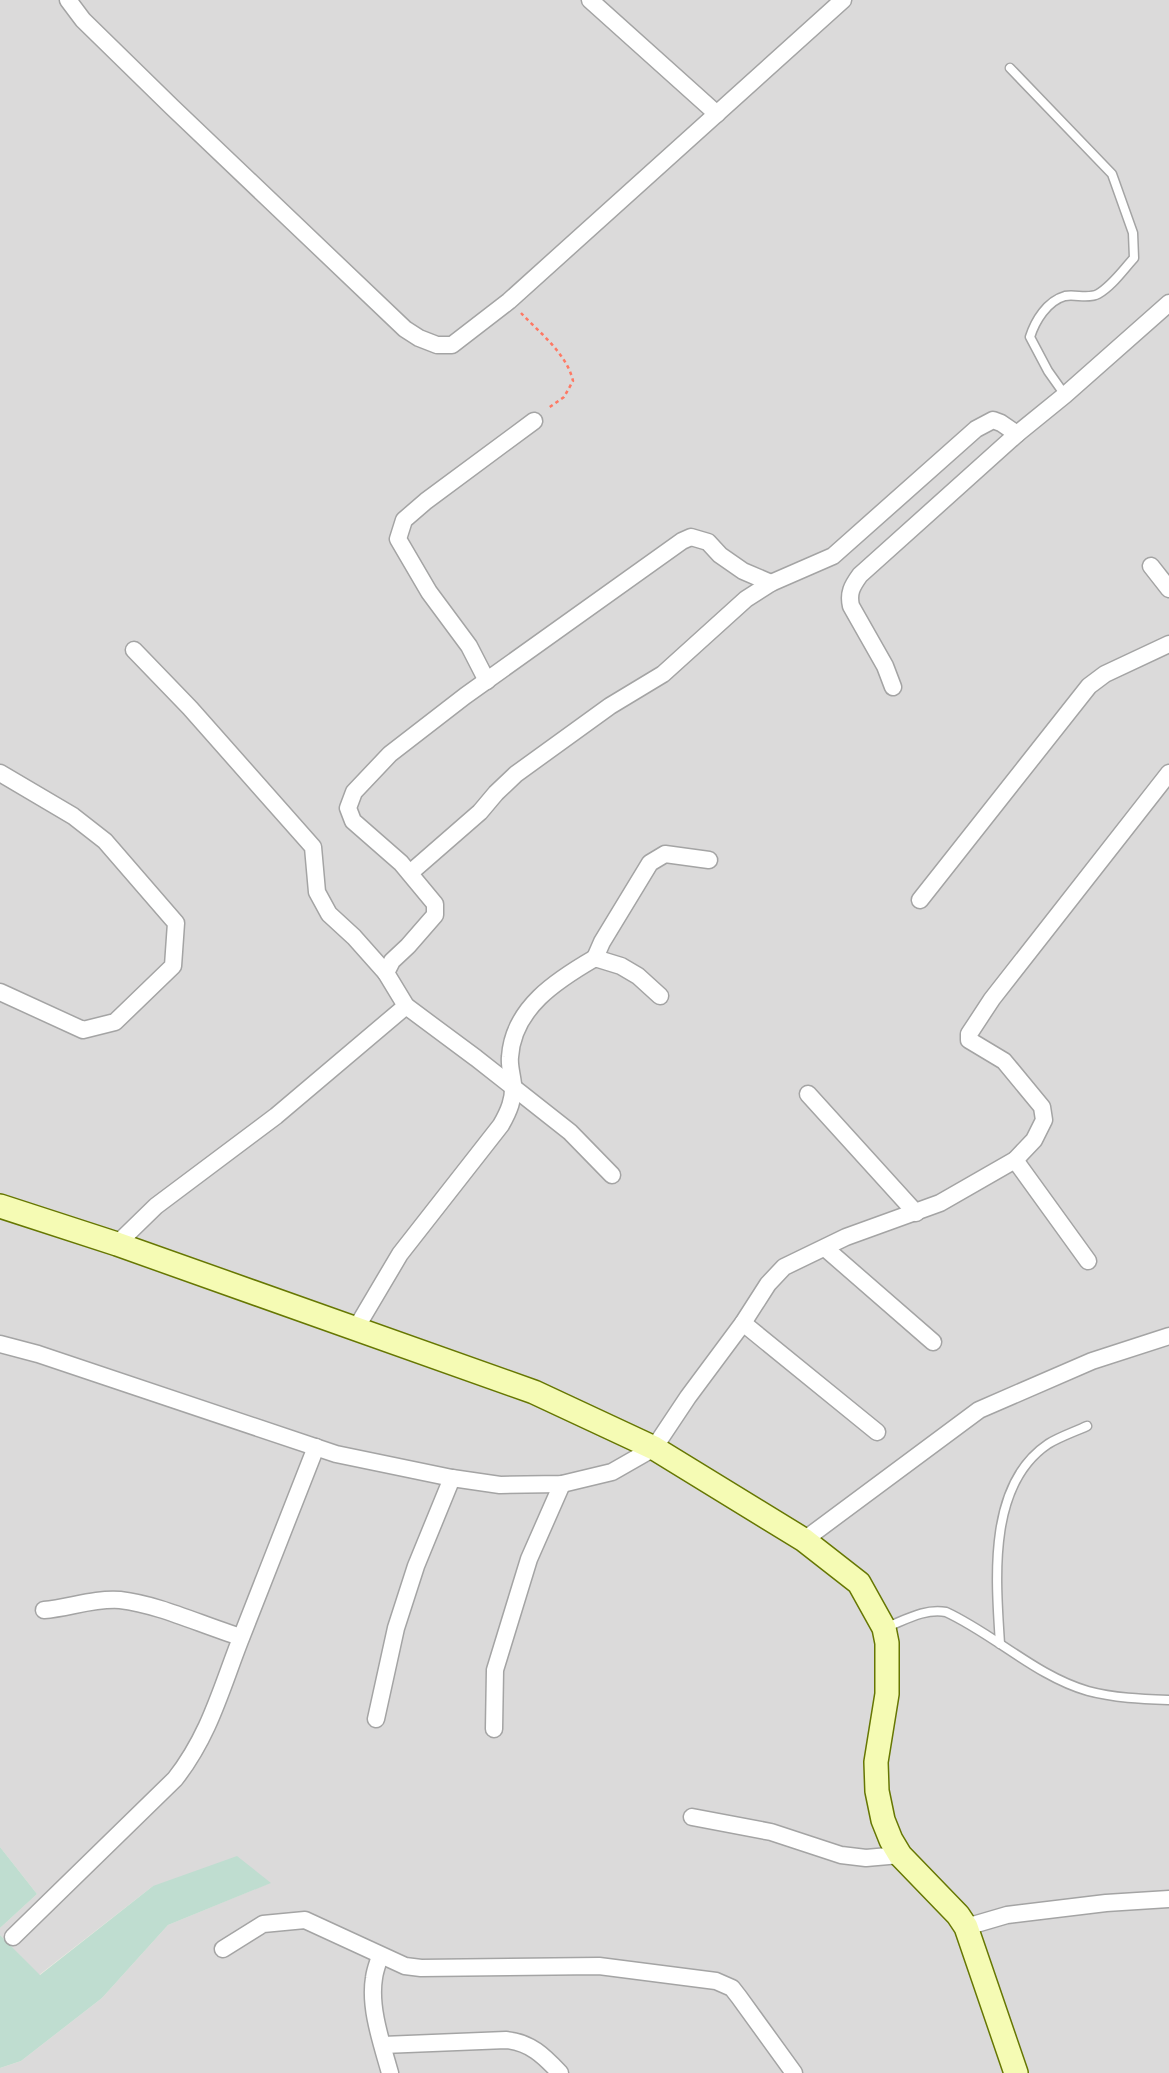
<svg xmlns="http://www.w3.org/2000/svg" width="1169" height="2073" font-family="'Titillium Web',sans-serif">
<rect width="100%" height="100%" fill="#efebe2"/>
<path fill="#dbdada" d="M0,0H1169V2073H0V2068L21,2061L102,1998L168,1925L270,1883L153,1886L39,1975L0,1935V1928L37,1894L0,1847Z"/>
<g fill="#bfddd0">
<path d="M0,1847L37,1894L0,1928Z"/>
<path d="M237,1856L271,1883L168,1925L102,1998L21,2061L0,2068V1935L40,1975L153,1886Z"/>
</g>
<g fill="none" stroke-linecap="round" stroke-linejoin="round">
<g stroke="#a4a4a4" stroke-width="11">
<g id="lane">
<path d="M1010,68L1112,174L1133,233L1134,258C1123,270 1112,286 1098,294C1089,299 1075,294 1065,296C1047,301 1035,321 1030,337L1048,371L1065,395"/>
<path d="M887,1627C905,1620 925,1608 946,1612C994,1634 1036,1676 1088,1691C1114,1698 1142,1699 1169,1700"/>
<path d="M1000,1644C996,1580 987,1485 1048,1444C1059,1437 1074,1432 1087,1426"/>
</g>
</g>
<g stroke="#a4a4a4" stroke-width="19">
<g id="street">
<path d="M68,0L83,20L172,107L405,329L419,338L437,345H452L509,301L843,0"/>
<path d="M590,0L717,114"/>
<path d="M1151,566L1169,589"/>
<path d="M134,650L190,708L313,847L317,892L329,914L354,937L386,973"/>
<path d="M487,681L469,646L429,592L398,539L404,520L426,501L534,421"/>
<path d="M893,687L885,666L851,606C848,593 852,586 860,575L1017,434L1065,395L1169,303"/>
<path d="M0,773L73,816L105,841L176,923L173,966L115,1022L83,1030L0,992"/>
<path d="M410,873L480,812L496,793L516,774L610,706L663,674L746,599L771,583L833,556L976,429L993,420L1001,423L1017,434"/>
<path d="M920,900L1089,686L1105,674L1169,644"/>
<path d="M595,958L602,942L650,863L665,854L709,860"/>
<path d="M808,1094L916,1213"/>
<path d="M1015,1160L1088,1261"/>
<path d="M612,1175L570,1132L476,1058L406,1006L386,973L392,961L408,946L435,915V904L401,863L353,821L348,808L354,792L390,754L465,696L682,541L691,537L708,542L720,555L743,571L771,583"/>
<path d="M117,1244L156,1206L276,1116L406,1006"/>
<path d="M825,1248L933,1342"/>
<path d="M743,1323L877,1432"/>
<path d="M355,1330L400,1254L501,1125C509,1111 514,1099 513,1084C512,1075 509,1065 510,1057C513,1008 557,980 595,958L621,966L638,976L660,996"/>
<path d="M0,1344L38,1354L336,1454L452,1478L500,1485L562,1484L612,1472L654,1448L688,1397L743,1323L768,1284L784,1267L846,1237L940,1203L1015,1160L1034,1140L1044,1120L1042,1107L1004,1061L969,1040V1034L992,999L1169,773"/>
<path d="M804,1540L979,1410L1092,1361L1169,1336"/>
<path d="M44,1610C69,1608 94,1598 120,1600C161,1605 201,1625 241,1637"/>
<path d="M376,1719L396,1628L416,1566L452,1478"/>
<path d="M494,1729L495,1670L529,1559L562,1484"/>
<path d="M692,1817L771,1832L841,1855L866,1858L900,1855"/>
<path d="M966,1927L1007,1915L1106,1903L1169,1899"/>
<path d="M13,1937L175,1779C211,1733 222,1685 243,1633C267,1571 292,1509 316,1447"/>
<path d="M223,1949L263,1924L305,1920L405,1966L421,1968L599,1966L716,1981L732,1988L739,1997L794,2073"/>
<path d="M380,1956C378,1963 375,1970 374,1978C369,2008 382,2044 390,2073"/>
<path d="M383,2045L506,2040C530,2042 544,2056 560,2073"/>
</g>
</g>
<g stroke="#667702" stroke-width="26">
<path id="secondary" d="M0,1206L117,1244L534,1392L654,1448L804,1540L859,1583L884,1628L887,1643V1694L876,1762L877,1791L883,1820L891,1840L900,1855L958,1915L966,1927L1016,2073"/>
</g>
<path stroke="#fe7964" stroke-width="2.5" stroke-dasharray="3.5 3.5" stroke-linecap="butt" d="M521,313C540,333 567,354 573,381L564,397L547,409"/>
<use href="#lane" stroke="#fff" stroke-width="8"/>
<use href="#street" stroke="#fff" stroke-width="16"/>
<use href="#secondary" stroke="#f5fbb4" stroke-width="23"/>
</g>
</svg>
